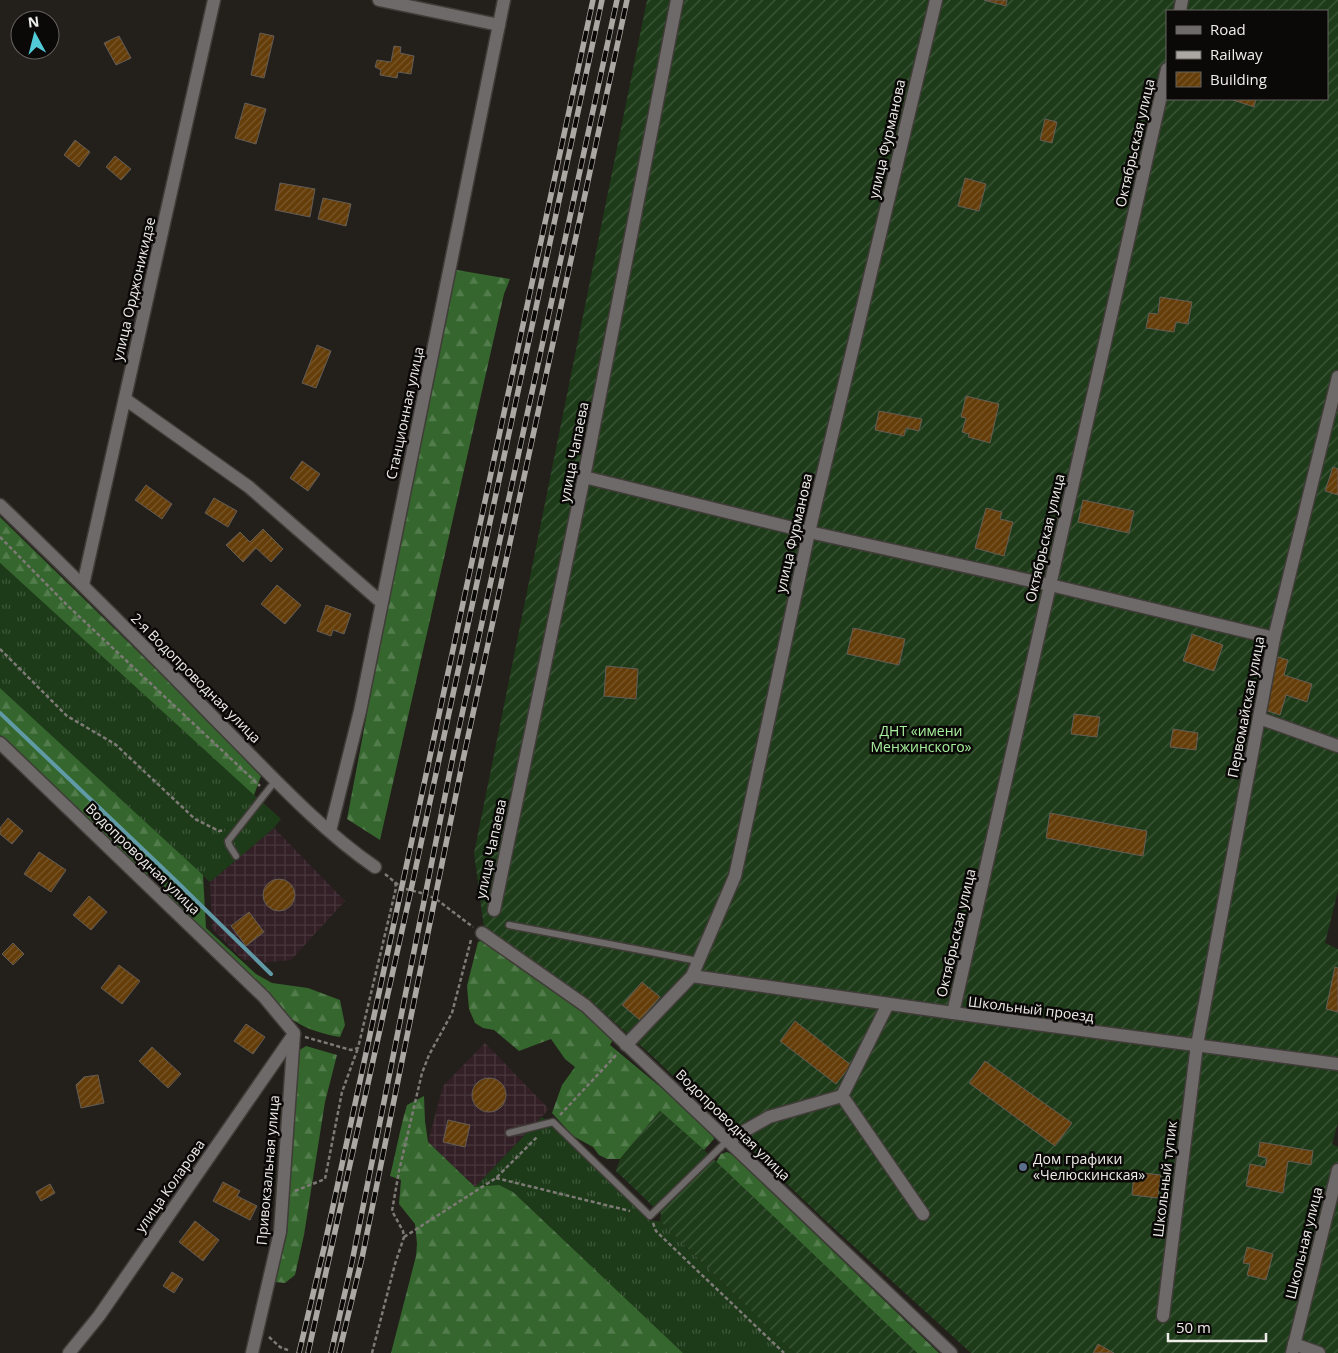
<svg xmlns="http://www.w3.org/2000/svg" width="1338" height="1353" font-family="'Open Sans',sans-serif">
<defs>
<pattern id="industrial-grid" width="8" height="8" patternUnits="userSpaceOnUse" patternTransform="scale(1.25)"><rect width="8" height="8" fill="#332027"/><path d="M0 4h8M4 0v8" fill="none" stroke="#47363c"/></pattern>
<pattern id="grass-tufts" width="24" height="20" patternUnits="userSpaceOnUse" patternTransform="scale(1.25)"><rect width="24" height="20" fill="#1d3b19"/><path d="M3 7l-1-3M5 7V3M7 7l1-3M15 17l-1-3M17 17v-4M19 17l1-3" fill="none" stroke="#3e583a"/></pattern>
<pattern id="forest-firs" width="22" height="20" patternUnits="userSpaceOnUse" patternTransform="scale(1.25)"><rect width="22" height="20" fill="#34662d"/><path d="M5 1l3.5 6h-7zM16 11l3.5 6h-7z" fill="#527c4b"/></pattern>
<pattern id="garden-furrows" width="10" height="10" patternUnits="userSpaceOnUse" patternTransform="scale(1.25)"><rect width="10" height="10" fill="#1d3b19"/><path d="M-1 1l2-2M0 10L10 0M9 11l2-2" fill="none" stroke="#3e583a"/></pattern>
<pattern id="building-hatch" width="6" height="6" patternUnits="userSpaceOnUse" patternTransform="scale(1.25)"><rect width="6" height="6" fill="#643d09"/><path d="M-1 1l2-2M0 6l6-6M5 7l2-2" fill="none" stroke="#7a592d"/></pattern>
</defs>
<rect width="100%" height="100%" fill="#231f1a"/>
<g fill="url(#industrial-grid)">
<path d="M274,828L345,901L291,960L261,963L242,959L212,928L210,882Z"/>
<path d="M485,1043L549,1109L475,1187L428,1142L443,1086Z"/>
</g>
<g fill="url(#grass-tufts)">
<path d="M0,563L281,819L274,828L210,882L0,688Z"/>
<path d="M542,1117L650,1221H660L794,1353H683L513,1192L475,1187Z"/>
</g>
<g fill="url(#forest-firs)">
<path d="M451,269L510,279L504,294L380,840L347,819Z"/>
<path d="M0,517L163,676L261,776L254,795L0,563Z"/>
<path d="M0,688L203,875L206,928L256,974L272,983L308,988L340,1000L345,1025L340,1037C320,1034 301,1027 286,1015L164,893C161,883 156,874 145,874L135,863L70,803L0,735Z"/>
<path d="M482,940L584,1012L614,1038L610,1045L669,1094L713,1133L714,1139L704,1150L660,1111L620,1159H607L599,1155L593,1147L573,1136L552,1113L562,1085L575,1067L565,1059L551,1039L519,1051L494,1030L483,1028L475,1023L469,1009L467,986L478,942Z"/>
<path d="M306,1046L337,1055L325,1102L304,1235L295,1275L285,1283L275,1282L287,1234L298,1067V1051Z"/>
<path d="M424,1096L425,1121L428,1142L475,1187L499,1185L513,1192L683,1353H391L416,1256L417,1244L415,1224L399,1204L401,1180L390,1176C396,1152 400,1128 407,1105Z"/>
<path d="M727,1152L733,1155L939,1353H917L716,1162L721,1154Z"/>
</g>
<g fill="url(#garden-furrows)" fill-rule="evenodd">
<path d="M647,0H1338V891L1325,943L1338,949V1123L1332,1144L1338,1147V1353H971L828,1223L650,1054L591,1001L484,928L474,853ZM1167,11H1327V99H1167Z"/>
<path d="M660,1111L704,1150L917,1353H794L660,1221L661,1214L616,1171L620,1159Z"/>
</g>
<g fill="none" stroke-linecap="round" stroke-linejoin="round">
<path stroke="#609aa6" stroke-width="4" d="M0,713L174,879L271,974"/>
</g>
<g fill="url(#building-hatch)" stroke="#635d58">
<path d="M984,0H1007L1006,6Z"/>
<path d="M260,33L274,36L264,78L251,75Z"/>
<path d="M119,36L131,58L116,65L104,43Z"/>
<path d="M394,46L401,47L400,53L414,56L411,74L398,72L397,78L380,75L381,70L375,67L377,60L391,62Z"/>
<path d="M1230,99H1256L1254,107Z"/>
<path d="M245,103L266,109L256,144L235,138Z"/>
<path d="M1045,119L1057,122L1052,143L1040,140Z"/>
<path d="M75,140L90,152L79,167L64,155Z"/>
<path d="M115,156L131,169L121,180L106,167Z"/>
<path d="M965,178L986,184L979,211L958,206Z"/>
<path d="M280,183L315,189L310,217L275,210Z"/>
<path d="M323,198L351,204L346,226L318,219Z"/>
<path d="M1160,297L1192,302L1188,324L1176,322L1174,332L1146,328L1149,313L1158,314Z"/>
<path d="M317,345L331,351L316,388L302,383Z"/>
<path d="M966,396L999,404L990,443L968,437L969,434L962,432L966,418L961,417Z"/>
<path d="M879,411L922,419L919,431L906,428L904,436L875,430Z"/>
<path d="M302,461L320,474L308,491L290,478Z"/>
<path d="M1333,467L1338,469V495L1325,491Z"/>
<path d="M146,485L172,504L162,519L135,500Z"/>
<path d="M214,498L237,511L228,527L205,513Z"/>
<path d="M1083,500L1134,511L1129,533L1078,522Z"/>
<path d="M986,508L1002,512L1000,519L1013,522L1004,556L975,548Z"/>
<path d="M263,529L283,549L271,562L256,548L243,562L226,545L240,532L250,542Z"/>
<path d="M277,585L301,605L285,624L261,604Z"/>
<path d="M326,605L351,614L344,634L333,630L331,636L317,631Z"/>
<path d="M853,628L905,639L899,665L847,654Z"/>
<path d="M1192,634L1223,645L1214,671L1183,661Z"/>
<path d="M1278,657L1288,660L1284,675L1312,684L1307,702L1286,695L1280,715L1262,709Z"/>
<path d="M606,666L638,669L636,699L604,696Z"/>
<path d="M1074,714L1100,717L1097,737L1071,734Z"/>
<path d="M1173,729L1198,733L1196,750L1170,747Z"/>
<path d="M1050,813L1147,831L1143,856L1046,838Z"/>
<path d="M8,818L23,831L12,844L0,834V828Z"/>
<path d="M39,852L66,870L51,892L24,874Z"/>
<circle cx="279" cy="895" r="16"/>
<path d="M89,896L107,912L91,930L73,915Z"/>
<path d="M249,912L264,932L246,946L231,926Z"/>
<path d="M13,943L24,954L13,965L2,954Z"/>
<path d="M119,965L140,981L122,1004L101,988Z"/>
<path d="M1335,967L1338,968V1012L1326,1009Z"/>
<path d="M642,982L660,997L640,1020L622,1005Z"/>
<path d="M795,1021L851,1065L836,1084L780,1041Z"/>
<path d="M246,1024L265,1037L253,1054L234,1041Z"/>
<path d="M152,1047L181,1074L168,1088L139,1061Z"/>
<path d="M985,1061L1072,1123L1055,1146L969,1083Z"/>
<path d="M98,1075L104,1103L81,1108L76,1085L84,1077Z"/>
<circle cx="489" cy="1095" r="17"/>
<path d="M448,1120L470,1125L465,1147L443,1142Z"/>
<path d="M1260,1142L1313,1151L1311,1165L1288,1161L1283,1193L1246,1186L1250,1164L1265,1167L1267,1158L1258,1156Z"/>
<path d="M1134,1172L1161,1175L1158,1198L1132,1195Z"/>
<path d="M223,1182L240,1191L237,1196L257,1206L250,1220L213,1201Z"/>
<path d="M50,1184L55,1193L41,1201L36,1192Z"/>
<path d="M195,1221L219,1240L203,1261L179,1242Z"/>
<path d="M1247,1247L1273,1254L1266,1280L1247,1275L1250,1264L1243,1263Z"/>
<path d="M172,1272L183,1279L174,1293L163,1286Z"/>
<path d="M1098,1344L1114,1353H1093Z"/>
</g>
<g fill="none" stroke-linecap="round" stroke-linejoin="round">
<g stroke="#403c37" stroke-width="9">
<g id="lane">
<path d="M236,856L229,845L228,841L276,780"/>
<path d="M509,925L698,961"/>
<path d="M509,1133L553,1122L650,1216L727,1141"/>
</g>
</g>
<g stroke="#403c37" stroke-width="15">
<g id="street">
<path d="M379,0L499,25"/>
<path d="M1180,11L1182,0"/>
<path d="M125,399L249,487L381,602"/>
<path d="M584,477L809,532L1050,585L1274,638"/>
<path d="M0,505C74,576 146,648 217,721C266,770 318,828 375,867"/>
<path d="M83,585L214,0"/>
<path d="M1259,718L1338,746"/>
<path d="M0,743L264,997L294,1033L280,1232L252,1353"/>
<path d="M330,831L360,711L504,0"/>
<path d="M494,910L584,477L677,0"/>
<path d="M482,933L586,1006L951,1353"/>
<path d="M692,976L953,1013L1338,1064"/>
<path d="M888,1004L842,1096L923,1214"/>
<path d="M953,1013L1167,69"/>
<path d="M626,1045L692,976L735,876L809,532L936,0"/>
<path d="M727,1141L769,1117L842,1096"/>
<path d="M1163,1316L1197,1045L1274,638L1338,377"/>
<path d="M1294,1344L1319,1353"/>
<path d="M69,1353L99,1316L294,1034"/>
<path d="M1292,1353L1338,1170"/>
</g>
</g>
<g stroke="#7e7a76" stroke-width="2.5" stroke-dasharray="4 2.5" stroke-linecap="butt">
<path d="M0,537L68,606L260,786"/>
<path d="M0,649L67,716L115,744L195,819L219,831L225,830"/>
<path d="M385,874L402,888L425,894L436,899L473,927"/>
<path d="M305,1037L351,1050L358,1048L396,888L395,881"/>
<path d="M560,1115L618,1053"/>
<path d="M496,1178L630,1211"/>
<path d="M295,1191L325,1179L342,1092L358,1048"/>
<path d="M653,1223L656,1231L662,1237L784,1353"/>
<path d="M404,1237L496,1178L538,1136"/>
<path d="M269,1337L280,1347L290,1351"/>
<path d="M372,1353L395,1264L404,1237L403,1231L392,1211L399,1171L422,1073L429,1055L452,1013L471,940"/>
</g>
<use href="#lane" stroke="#6e6a6a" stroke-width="6"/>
<use href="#street" stroke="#6e6a6a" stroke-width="12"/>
<g stroke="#aba8a4" stroke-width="5.5">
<g id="rail">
<path d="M299,1353L324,1248L593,0"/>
<path d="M308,1353L411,890L602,0"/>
<path d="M331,1353L352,1262L453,756L617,0"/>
<path d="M339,1353L362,1258L463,760L627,0"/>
</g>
</g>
<use href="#rail" stroke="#0b0907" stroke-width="4" stroke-dasharray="11" stroke-linecap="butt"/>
</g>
<circle fill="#5c6f8a" stroke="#0b0907" stroke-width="2" cx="1023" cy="1167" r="5"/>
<g text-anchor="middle" stroke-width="5" stroke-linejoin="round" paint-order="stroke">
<g font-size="14" fill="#efede9" stroke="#0b0907">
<text transform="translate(887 139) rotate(-77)" y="5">улица Фурманова</text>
<text transform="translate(1135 143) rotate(-77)" y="5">Октябрьская улица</text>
<text transform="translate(134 289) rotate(-77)" y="5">улица Орджоникидзе</text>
<text transform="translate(405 413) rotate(-78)" y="5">Станционная улица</text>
<text transform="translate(574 452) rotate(-79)" y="5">улица Чапаева</text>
<text transform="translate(794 533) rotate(-77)" y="5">улица Фурманова</text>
<text transform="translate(1045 538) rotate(-77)" y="5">Октябрьская улица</text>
<text transform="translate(196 678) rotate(45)" y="5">2-я Водопроводная улица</text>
<text transform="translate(1246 707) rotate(-79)" y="5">Первомайская улица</text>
<text transform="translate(491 849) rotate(-78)" y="5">улица Чапаева</text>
<text transform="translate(143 859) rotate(44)" y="5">Водопроводная улица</text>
<text transform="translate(956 933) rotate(-77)" y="5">Октябрьская улица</text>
<text transform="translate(1031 1009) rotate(7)" y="5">Школьный проезд</text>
<text transform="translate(733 1125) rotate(44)" y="5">Водопроводная улица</text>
<text transform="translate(268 1170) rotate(-85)" y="5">Привокзальная улица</text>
<text transform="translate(1165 1179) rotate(-83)" y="5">Школьный тупик</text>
<text transform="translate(170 1186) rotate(-55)" y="5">улица Коларова</text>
<text transform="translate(1304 1243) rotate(-76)" y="5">Школьная улица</text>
</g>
<g font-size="14" fill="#a8f19e" stroke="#0b0907">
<text x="921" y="736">ДНТ «имени<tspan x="921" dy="16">Менжинского»</tspan></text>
</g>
<g font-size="14" fill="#efede9" stroke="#0b0907" text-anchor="start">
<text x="1033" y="1164">Дом графики<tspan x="1033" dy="16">«Челюскинская»</tspan></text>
</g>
</g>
<rect x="1166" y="10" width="162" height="90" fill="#0b0907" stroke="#666461"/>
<rect x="1176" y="26" width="25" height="8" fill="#6e6a6a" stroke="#666461"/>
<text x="1210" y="35" font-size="15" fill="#efede9">Road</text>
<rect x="1176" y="51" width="25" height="8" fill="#aba8a4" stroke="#666461"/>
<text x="1210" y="60" font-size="15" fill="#efede9">Railway</text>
<rect x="1176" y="72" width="25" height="15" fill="url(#building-hatch)" stroke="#666461"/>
<text x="1210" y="85" font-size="15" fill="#efede9">Building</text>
<g transform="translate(35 35) rotate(353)"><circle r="24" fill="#0b0907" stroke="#666461"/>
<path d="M0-4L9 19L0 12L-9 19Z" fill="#52cbd9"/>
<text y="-8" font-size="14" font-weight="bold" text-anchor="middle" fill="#efede9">N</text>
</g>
<path d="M1168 1333v8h98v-8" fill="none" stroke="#efede9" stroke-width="2.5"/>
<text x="1176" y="1333" font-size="15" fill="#efede9" stroke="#0b0907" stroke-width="4" paint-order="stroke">50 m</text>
</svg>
